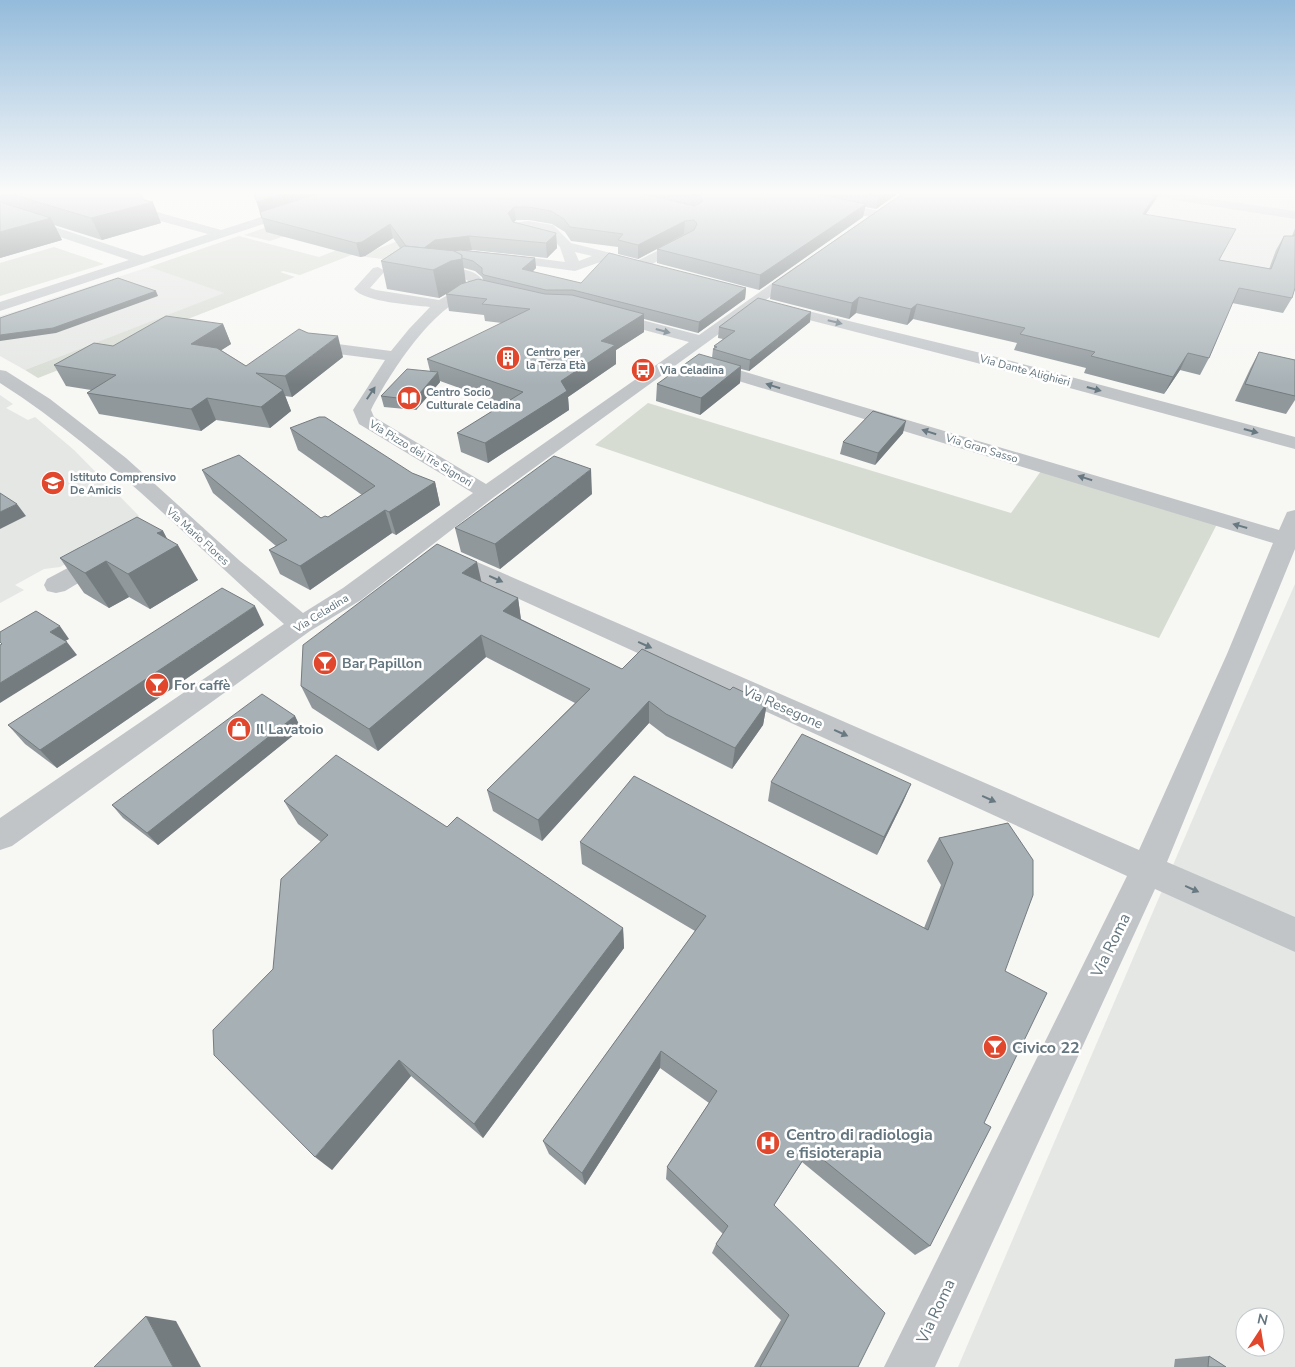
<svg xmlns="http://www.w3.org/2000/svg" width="1295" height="1367" font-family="'Nunito Sans',sans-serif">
<rect width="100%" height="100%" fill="#f7f7f4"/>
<g fill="#e5e7e5" fill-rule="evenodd">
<path d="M928,194H1295V282Z"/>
<path d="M149,267L225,293L25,370L0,356V316L20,310L23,311L45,303L41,302Z"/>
<path d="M0,395L13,404L6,408L28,420L35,417L74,450L139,516L79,547L80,556L60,567L44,569L15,585L24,590L0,603Z"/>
<path d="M1295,584V1367H958L1218,760ZM1245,1317H1275V1347H1245Z"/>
</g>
<g fill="#d7dcd3">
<path d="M433,213L449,217L300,275L283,271L280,272L295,277L38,378L25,370L224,293L149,267L239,236L319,257Z"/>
<path d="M291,219L317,225L270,241L244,235Z"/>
<path d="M447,222L390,260L359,256Z"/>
<path d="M54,247L104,264L0,296V263Z"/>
<path d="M648,403L1011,513L1041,471L1217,524L1159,638L595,445Z"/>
</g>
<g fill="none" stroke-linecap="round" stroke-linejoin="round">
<g fill="#c1c5c8" fill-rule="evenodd">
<path d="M332,194H350L348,196L0,311V302L129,260L0,217V209L143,256L208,234L153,219L151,216L153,213L157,212L221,230Z"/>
<path d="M771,194H794L879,211L885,215L879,219L777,197Z"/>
<path d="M1149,194H1178L1295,211V219L1155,197Z"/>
<path d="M528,221L553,225L571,243L615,254L617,257L615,260H606L575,271L492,260L490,257L497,253L565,262L560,247L545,231L525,229L544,234L546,237L544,240L540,241L515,234L511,226L513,223ZM575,252L592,256L579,261Z"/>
<path d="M689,235L695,239L693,242L645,268L640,269L633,265L635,262Z"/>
<path d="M438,256L443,257L445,260L443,263C455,271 472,267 482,279L481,284L508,293L510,296L508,299C494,303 482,292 467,297C431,309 388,376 371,410L374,417L486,484L689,342L603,319L600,316L603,313L608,311L699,335L798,265H808L810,268L494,497L361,600L310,631L12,846L0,850V818L284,624C191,542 105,450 0,383V370L6,371L50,399L126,458L240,561L303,613L343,588L473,493L359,424L353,410L385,360L315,351L309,349L307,346L309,343L315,341L391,351L409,329L430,307C413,305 364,302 354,289L373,268L378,267L385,271L370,288L376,290L439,300L457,290L468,288V281L465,279C451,274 438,276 428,262Z"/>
<path d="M775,303L989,355L1295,437V449L977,363L770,310L768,307L770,304Z"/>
<path d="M705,360L1279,530L1287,512L1295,510V549L1167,862L1295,917V952L1155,889L935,1367H884L1127,876L438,562L434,557L438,552L446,550L454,552L1139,850L1227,654L1273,543L699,369L697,365L699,361Z"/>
<path d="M104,551L112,553L116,558L112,563L65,591L56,593L47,591L44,585L47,579L96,553Z"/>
</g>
</g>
<g fill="#90989c" fill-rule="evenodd">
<path d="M0,194H137L144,200L161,223L102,240L54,225L62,240L0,258Z"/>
<path d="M254,194H897L876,209L865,207L863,217L759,290L657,263V249L686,234L638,259L618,254V247L571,241L565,232L552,224L529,220H516L514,222L556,234L557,248L547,258L472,250H465L535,258L536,268L532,272L581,283L746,288L745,299L698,333L644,319V332L616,350V364L568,397L569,410L488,463L461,452L457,433L504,404L440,381V382L416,410L384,407L381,396L430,371L427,359L502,323L485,321L484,315L449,311L446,294L439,298L387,289L381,261L400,248L393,238L365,256L360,257L266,232ZM464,268L475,271L482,277L483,280L466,283Z"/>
<path d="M902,194H1159L1156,199L1146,214L1220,260L1269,269L1276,250L1284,236H1292L1295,228V288L1292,298L1283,313L1232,303L1209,358L1200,375L1180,370L1164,394L1084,373L1086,368L1014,350L1017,343L913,319L907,325L856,313L849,319L770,299L772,284Z"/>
<path d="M810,322L749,371L741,369L740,383L700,415L656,401L657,384L712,358L713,349H714V346L723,339L718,338L719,327Z"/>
<path d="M223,324L231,344L221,350L246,366L343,357L292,397L285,396L291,411L270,428L216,420L201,431L99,414L87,393L91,390L66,386L54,365L113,346Z"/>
<path d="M1259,352L1295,360V400L1286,414L1235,401L1250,369Z"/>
<path d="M290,428L435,482L440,505L396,535L392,533L310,590L280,574L269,550L276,546L213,493L202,470L321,518L328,517L362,495L298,450Z"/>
<path d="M903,433L875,465L840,454L843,442Z"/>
<path d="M592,494L500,569L461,552L455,528Z"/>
<path d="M163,531L167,539L198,580L150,609L129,597L109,608L84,593L60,558Z"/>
<path d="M481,582L518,598L521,619L622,669L730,690L767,703L763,725L732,769L666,736L649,723L542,841L493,811L487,790L575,703L486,657L378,751L312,708L301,686Z"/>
<path d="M264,625L57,768L25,744L8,725Z"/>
<path d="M295,716L301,729L158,845L123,818L112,805Z"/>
<path d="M771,782L911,784L903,802L877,855L768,801Z"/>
<path d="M284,801L447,827L623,928L624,948L483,1138L411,1076L332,1170L273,969L321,842L298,824Z"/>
<path d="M1008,823L1005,971L984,1123L930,1246L915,1255L802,1162L774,1205L858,1367H754L781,1320L712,1253L716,1244L723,1234L666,1179L667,1167L709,1103L660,1068L585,1185L549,1154L543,1141L695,931L582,864L580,842L924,928L941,885L927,861L939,838Z"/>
<path d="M1209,1356L1226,1367H1174L1175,1359Z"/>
</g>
<g fill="#757c7f">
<path d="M281,194H326L261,215L257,202Z"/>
<path d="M881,194H897L876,209L878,196Z"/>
<path d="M1156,194H1159L1156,199L1137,227L1143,214Z"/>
<path d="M153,202L161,223L102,240L91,218Z"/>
<path d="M866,204L863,217L759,290L760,275Z"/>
<path d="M514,207L516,220L509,227L508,213Z"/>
<path d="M51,218L62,240L0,258V232Z"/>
<path d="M685,221L684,234L638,259V245Z"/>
<path d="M390,224L393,238L365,256L360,257L356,243Z"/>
<path d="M556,234L557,248L547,258L546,243Z"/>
<path d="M469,236L472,250L437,254L424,248L435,240Z"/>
<path d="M462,255L466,286L456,288L439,298L433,270Z"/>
<path d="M535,258L536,268L524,280L522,269Z"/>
<path d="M746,288L745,299L698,333L699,322Z"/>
<path d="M156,291L158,296L56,333L0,341V335Z"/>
<path d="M859,297L856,313L849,319L852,303Z"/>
<path d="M917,304L913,319L907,325L911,309Z"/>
<path d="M811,312L810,322L749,371L750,360Z"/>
<path d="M644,314V332L616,350V364L568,397L569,410L488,463L485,443L561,381L601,341Z"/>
<path d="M223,324L231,344L200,364L191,344Z"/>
<path d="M338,336L343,357L292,397L285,376Z"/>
<path d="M1188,353L1180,370L1164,394L1173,377Z"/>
<path d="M741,366L740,383L700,415L701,398Z"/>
<path d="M438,372L440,382L416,410L414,400Z"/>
<path d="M283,390L291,411L270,428L261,407Z"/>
<path d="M207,398L216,420L201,431L191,409Z"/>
<path d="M906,421L903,433L875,465L878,453Z"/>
<path d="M591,469L592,494L500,569L495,544Z"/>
<path d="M435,482L440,505L396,535L389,512Z"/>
<path d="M17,504L26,516L0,529V512Z"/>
<path d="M385,510L392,533L310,590L300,566Z"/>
<path d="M163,531L172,548L178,545L198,580L150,609L128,574L157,533Z"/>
<path d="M106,561L129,597L109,608L85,573Z"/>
<path d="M477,562L482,584L462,573Z"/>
<path d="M518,598L521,621L503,611Z"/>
<path d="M255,606L264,625L57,768L40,750Z"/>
<path d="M60,626L69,639L60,644L50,632Z"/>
<path d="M481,635L486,657L378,751L369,729Z"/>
<path d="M67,642L77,655L0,703V683Z"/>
<path d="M649,701V723L542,841L538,820Z"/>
<path d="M767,703L763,725L732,769L735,748Z"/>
<path d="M295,716L301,729L158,845L147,833Z"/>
<path d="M911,784L903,802L877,855L884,837Z"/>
<path d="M623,928L624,948L483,1138L474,1124Z"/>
<path d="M661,1051L660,1068L585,1185L582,1173Z"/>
<path d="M399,1060L411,1076L332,1170L315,1157Z"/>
<path d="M146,1316L176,1321L201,1367H173Z"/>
</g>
<g fill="#a7b1b5" stroke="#757c7f">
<path d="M11,194H137L141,195L144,200L153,202L91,218Z"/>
<path d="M254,194H281L257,202Z"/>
<path d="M317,194H643L695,206L703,201L700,196L691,194H818L866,204L760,275L657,249L694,230L697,224L694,220L685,221L638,245L618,240L623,234L570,227L564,219L551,211L528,207H514L508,213L513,222L556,233V234L546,243L469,236L435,240L424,248L406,246L390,224L362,242L356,243L262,218L260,212Z"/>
<path d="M869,194H881L878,196Z"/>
<path d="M902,194H1156L1143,214L1236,229L1219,260L1271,269L1284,236H1294L1295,234V288L1292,298L1239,288L1209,358L1188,353L1173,377L1091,356L1095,352L1020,334L1025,328L917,304L911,309L859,297L852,303L772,284Z"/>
<path d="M0,202L51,218L0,232Z"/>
<path d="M404,246L456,251L462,255V259L451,261L433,270L381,261Z"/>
<path d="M460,250L535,258L522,269L581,283L609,253L746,288L699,322L573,290H546L484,275L482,273V268L473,261L462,258V255L454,251Z"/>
<path d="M118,278L156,291L53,328L0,335V318Z"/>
<path d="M478,279L545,294L572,295L644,314L601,341L615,345L561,381L567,391L485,443L457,433L523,392L427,359L530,309L482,304L487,299L446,294L461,284Z"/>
<path d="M758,298L811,312L750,360L713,349L717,347L714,346L735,331L719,327Z"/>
<path d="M166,316L223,324L191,344L217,348L246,366L299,329L308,333L338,336L285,376L256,373L283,390L261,407L207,398L191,409L87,393L116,375L54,365L94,343L113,346Z"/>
<path d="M1259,352L1295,360V396L1245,384Z"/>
<path d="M699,354L741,366L701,398L657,384Z"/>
<path d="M407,369L438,372L414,400L381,396Z"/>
<path d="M873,411L906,421L878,453L843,442Z"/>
<path d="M319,417H325L412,473L435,482L389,512L385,510L300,566L269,550L287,540L202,470L239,455L321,518L325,516L328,517L375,486L290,428Z"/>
<path d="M554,456L591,469L495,544L455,528Z"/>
<path d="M0,493L17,504L0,512Z"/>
<path d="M137,517L163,531L157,533L178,545L128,574L106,561L85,573L60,558Z"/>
<path d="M437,544L477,562L462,573L518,598L503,611L622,669L642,649L730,690L733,687L767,703L735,748L666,714L649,701L538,820L487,790L590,689L481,635L369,729L301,686L303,645Z"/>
<path d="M222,588L255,606L40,750L8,725Z"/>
<path d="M36,611L60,626L50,632L67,642L0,683V645L2,644L0,642V632Z"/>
<path d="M262,694L295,716L147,833L112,805Z"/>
<path d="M802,734L911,784L884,837L771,782Z"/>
<path d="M336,755L447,827L457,817L623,928L474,1124L399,1060L315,1157L214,1055L213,1030L273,969L281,879L328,835L284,801Z"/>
<path d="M634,776L928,930L953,863L939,838L1008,823L1033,860V895L1005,971L1047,993L984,1123L991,1127L930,1246L810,1149L774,1205L885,1313L858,1367H760L789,1315L716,1244L728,1226L667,1167L717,1091L661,1051L582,1173L543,1141L706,916L580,842Z"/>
<path d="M146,1316L173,1367H94Z"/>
<path d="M1209,1356L1226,1367H1208Z"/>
</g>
<defs><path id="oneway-solid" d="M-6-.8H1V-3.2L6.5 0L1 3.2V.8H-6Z" transform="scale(1.25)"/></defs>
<g fill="#687982">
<use href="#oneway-solid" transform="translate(835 322) rotate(14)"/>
<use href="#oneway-solid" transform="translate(663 331) rotate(15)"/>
<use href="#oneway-solid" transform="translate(773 386) rotate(-163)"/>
<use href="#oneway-solid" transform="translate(1094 389) rotate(15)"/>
<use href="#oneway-solid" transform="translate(371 393) rotate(-56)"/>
<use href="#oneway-solid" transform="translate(1251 431) rotate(15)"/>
<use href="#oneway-solid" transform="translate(929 432) rotate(-163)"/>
<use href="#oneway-solid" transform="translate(1085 478) rotate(-163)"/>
<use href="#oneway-solid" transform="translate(1240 526) rotate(-164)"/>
<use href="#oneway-solid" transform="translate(496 579) rotate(24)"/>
<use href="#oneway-solid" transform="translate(645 645) rotate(24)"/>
<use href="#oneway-solid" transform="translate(841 733) rotate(24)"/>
<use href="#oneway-solid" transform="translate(989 799) rotate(24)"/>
<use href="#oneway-solid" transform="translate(1192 889) rotate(24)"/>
</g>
<linearGradient id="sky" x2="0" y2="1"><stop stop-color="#94bbdb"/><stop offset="0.5" stop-color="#fbfbfa"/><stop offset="1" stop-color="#fbfbfa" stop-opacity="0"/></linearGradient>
<rect width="1295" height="385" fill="url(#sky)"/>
<defs>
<g id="building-disc" transform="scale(1.25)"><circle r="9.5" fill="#e0472c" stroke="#fff"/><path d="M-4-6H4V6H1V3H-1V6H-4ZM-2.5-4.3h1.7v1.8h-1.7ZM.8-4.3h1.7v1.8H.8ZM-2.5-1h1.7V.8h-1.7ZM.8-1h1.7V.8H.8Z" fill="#fff"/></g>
<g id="bus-disc" transform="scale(1.25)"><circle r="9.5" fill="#e0472c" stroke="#fff"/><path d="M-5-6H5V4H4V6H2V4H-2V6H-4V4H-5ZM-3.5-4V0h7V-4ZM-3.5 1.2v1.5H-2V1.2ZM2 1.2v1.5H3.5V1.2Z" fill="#fff"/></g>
<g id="library-disc" transform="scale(1.25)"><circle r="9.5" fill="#e0472c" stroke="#fff"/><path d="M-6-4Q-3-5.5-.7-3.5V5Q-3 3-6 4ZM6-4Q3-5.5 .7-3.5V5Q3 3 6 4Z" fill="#fff"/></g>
<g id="school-disc" transform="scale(1.25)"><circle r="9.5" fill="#e0472c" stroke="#fff"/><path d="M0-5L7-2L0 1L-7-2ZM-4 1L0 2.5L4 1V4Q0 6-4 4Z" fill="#fff"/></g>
<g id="bar-disc" transform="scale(1.25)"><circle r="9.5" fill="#e0472c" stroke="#fff"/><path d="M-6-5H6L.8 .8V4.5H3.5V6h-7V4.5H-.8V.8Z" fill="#fff"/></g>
<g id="shop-disc" transform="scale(1.25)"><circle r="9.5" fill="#e0472c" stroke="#fff"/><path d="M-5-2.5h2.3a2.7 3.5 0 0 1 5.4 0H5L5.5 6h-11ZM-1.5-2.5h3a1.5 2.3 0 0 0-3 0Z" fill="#fff"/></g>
<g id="hospital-disc" transform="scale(1.25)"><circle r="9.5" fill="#e0472c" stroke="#fff"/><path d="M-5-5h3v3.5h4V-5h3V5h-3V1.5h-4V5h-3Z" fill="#fff"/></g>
</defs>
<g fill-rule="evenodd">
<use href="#building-disc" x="508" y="358"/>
<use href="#bus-disc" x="643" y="370"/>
<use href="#library-disc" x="409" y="398"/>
<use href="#school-disc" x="53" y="483"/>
<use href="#bar-disc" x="325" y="663"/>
<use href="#bar-disc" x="157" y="685"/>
<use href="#shop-disc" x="239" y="729"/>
<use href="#bar-disc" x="995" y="1047"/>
<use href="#hospital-disc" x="768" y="1143"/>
</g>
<g text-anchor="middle" stroke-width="5" stroke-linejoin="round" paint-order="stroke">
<g font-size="11" font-weight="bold" fill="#63757e" stroke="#fff" text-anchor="start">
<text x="526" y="356">Centro per<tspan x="526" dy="13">la Terza Età</tspan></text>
<text x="660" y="374">Via Celadina</text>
<text x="426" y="396">Centro Socio<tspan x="426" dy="13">Culturale Celadina</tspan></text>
<text x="70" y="481">Istituto Comprensivo<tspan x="70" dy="13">De Amicis</tspan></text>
</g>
<g font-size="11" fill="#63757e" stroke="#fff">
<text transform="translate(1025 370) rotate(15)" y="4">Via Dante Alighieri</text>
<text transform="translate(982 448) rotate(17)" y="4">Via Gran Sasso</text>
<text transform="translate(421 453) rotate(31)" y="4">Via Pizzo dei Tre Signori</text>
<text transform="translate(198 536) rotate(42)" y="4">Via Mario Flores</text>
<text transform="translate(321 613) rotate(-32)" y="4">Via Celadina</text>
</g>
<g font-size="14" font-weight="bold" fill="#63757e" stroke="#fff" text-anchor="start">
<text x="342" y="668">Bar Papillon</text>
<text x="174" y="690">For caffè</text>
<text x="256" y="734">Il Lavatoio</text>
</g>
<g font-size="14" fill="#63757e" stroke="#fff">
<text transform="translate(783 707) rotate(24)" y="5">Via Resegone</text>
</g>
<g font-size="16" fill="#63757e" stroke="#fff">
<text transform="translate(1110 945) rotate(-64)" y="6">Via Roma</text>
<text transform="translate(935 1311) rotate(-65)" y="6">Via Roma</text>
</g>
<g font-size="16" font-weight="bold" fill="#63757e" stroke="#fff" text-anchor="start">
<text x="1012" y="1053">Civico 22</text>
<text x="786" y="1140">Centro di radiologia<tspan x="786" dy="18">e fisioterapia</tspan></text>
</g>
</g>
<g transform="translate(1260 1332) rotate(12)"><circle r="24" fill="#ffffff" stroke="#c1c8cb"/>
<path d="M0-4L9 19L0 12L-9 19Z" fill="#e0472c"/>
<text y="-8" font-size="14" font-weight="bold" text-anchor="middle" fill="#63757e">N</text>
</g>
</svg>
